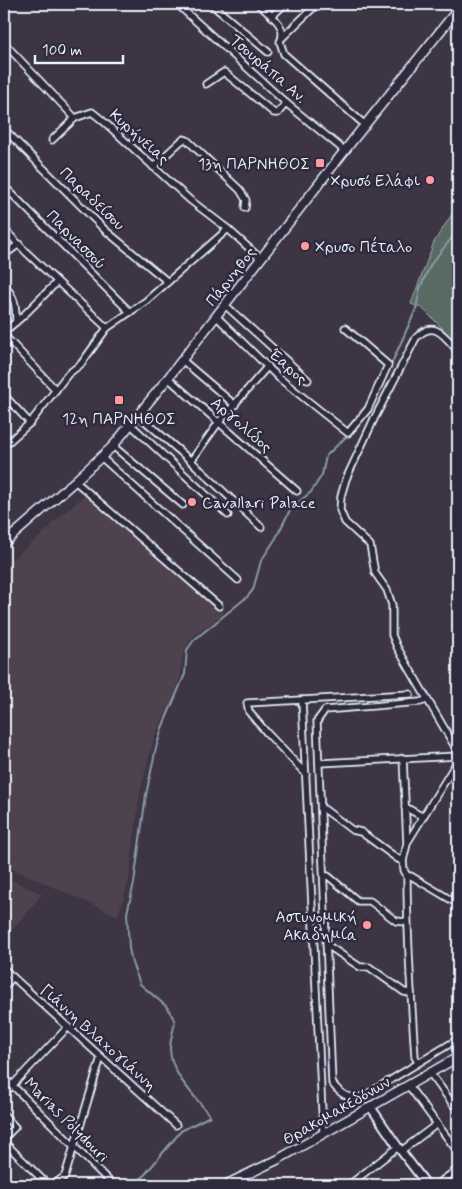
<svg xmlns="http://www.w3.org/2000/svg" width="462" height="1189" font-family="Mynerve,sans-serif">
<rect width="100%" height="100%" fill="#3d3544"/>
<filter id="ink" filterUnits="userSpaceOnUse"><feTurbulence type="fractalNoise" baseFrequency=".02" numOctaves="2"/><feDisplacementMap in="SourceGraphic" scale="10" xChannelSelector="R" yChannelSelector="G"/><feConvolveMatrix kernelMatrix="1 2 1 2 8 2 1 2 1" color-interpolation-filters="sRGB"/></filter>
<g filter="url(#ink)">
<g fill="#4e434d">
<path d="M89,492L128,529L224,613L191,639L183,654L180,680L171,703L155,735L140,792L129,880L118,916L4,865V566L51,527V524Z"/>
<path d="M4,877L42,894L4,940Z"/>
</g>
<path fill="#586a64" stroke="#a0aeae" d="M458,205V344L422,308L411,304L434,242Z"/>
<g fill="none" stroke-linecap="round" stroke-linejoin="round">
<g stroke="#899ba9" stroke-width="2">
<path d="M382,385L416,309L420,288L431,264L451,239L458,224"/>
<path d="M355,430L367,414"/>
<path d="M125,1185L142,1178L181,1131L210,1116C196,1096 170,1075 170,1048C170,1040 174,1029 175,1021L167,1007L140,984L132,963L129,948L127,913L134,883L146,795L156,748L162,728L185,674L187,650L194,640L247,597L253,590L261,561L276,538L291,508L311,492L322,475L326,456L349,434"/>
</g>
<g stroke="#e8f1f8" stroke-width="9">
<g id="minor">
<path d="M177,4L286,103L345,151"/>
<path d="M211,4L268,52"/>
<path d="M258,4C269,14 289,26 280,42L284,54L365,125"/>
<path d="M272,16L285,4"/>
<path d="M283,37L317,4"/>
<path d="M4,43L75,118L92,112L102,120L190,200L228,229L261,259"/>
<path d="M206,84L224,72L274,113H278L286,103"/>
<path d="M4,129L105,230L168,282"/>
<path d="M52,140L75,118"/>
<path d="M153,167L180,142L184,139L187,140L240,190L246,200L245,208"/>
<path d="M4,186L130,312"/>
<path d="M4,229L27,253L107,328"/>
<path d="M4,255L19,244"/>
<path d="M4,284C15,299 16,303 16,322"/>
<path d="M225,305L308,380"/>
<path d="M216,316L279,378L348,433L368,409L388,365L345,328"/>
<path d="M4,332L23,316L57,282"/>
<path d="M4,335L56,390"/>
<path d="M458,351C445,337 434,318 416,338L374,419L346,479L341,496L340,510L345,522L370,545L375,573L387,590L392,605V635L397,647L458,752"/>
<path d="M182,360L235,405"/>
<path d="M168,378L297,491"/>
<path d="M4,395L30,423"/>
<path d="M137,414L191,461L261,527"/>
<path d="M130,424L228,515"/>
<path d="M4,446L30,423L68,374L81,364L107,328L146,301L228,229"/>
<path d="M113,446L183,505"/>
<path d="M101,457L238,580"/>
<path d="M191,461L219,422L268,366"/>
<path d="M75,481L219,606"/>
<path d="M302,700L247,703L249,712L267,733L306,774"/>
<path d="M427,700L420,702L325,710L317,721L332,1083C341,1095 349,1100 364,1096L458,1039"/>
<path d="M403,758L407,844L403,861L404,870L407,876C407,936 411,997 415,1057L418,1062"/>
<path d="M320,763L458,756"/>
<path d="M405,807L423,817"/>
<path d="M321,809H324L352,830L361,832L398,859L403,861"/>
<path d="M407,843L458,760"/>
<path d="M324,876H328L358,901H370L396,921L407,922"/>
<path d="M407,876H411L458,904"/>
<path d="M327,945L360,967H369L404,992L411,993"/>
<path d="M4,969L176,1125"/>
<path d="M4,987L13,977"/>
<path d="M430,1073L458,1111"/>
<path d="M4,1077L110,1182"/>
<path d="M408,1085L458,1152"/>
<path d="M4,1094L68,1027"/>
<path d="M4,1115L15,1127L4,1138"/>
<path d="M323,1132L302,700L410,694"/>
<path d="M4,1142L48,1185"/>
<path d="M401,1151L437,1124"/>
<path d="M53,1185L65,1176L101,1057"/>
<path d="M349,1185L398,1147"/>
<path d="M436,1185L458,1169"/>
</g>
</g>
<g stroke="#e8f1f8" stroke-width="11">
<path id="tertiary" d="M370,1106L398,1147L427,1185"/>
</g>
<g stroke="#e8f1f8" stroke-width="11">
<g id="secondary">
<path d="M4,543L75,481L113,446L168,378L353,140L458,9"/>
<path d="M225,1185L277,1160L458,1057"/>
</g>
</g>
<use href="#minor" stroke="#2f2a3d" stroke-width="5.5"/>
<use href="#tertiary" stroke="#2f2a3d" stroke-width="7"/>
<use href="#secondary" stroke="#2f2a3d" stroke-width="8"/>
</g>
</g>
<g fill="#ff9aa2" stroke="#2f2a3d" stroke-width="2">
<rect x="315" y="158" width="10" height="10" rx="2.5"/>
<circle cx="430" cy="180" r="5"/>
<circle cx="305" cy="246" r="5"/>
<rect x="114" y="395" width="10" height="10" rx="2.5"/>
<circle cx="192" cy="502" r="5"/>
<circle cx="367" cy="925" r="5"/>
</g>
<g text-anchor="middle" stroke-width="5" stroke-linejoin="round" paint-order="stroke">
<g font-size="16" fill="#e8f1f8" stroke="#2f2a3d">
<text transform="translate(269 68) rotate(41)" y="6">Τσουράπα Αν.</text>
<text transform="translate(140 136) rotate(42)" y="6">Κυρήνειας</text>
<text transform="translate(93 198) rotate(44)" y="6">Παραδείσου</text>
<text transform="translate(77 239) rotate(45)" y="6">Παρνασσού</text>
<text transform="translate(230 276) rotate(-52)" y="6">Πάρνηθος</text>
<text transform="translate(289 366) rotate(42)" y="6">Έαρος</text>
<text transform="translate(242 424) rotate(41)" y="6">Αργολίδος</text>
<text transform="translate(99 1037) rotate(42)" y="6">Γιάννη Βλαχογιάννη</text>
<text transform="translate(336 1110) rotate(-30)" y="6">Θρακομακεδόνων</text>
<text transform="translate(67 1119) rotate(45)" y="6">Marias Polydouri</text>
</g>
<g font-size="16" fill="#e8f1f8" stroke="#2f2a3d" text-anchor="end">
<text x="310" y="169">13η ΠΑΡΝΗΘΟΣ</text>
<text x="420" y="186">Χρυσό Ελάφι</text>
<text x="315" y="252" text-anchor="start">Χρυσο Πέταλο</text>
<text x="119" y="424" text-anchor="middle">12η ΠΑΡΝΗΘΟΣ</text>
<text x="202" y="508" text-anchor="start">Cavallari Palace</text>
<text x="357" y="922">Αστυνομική<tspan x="357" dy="18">Ακαδημία</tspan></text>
</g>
</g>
<rect width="462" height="1189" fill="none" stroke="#2f2a3d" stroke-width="20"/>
<rect x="10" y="10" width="442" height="1169" fill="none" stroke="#e8f1f8" stroke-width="2" filter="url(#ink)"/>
<path d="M35 55v8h88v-8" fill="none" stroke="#e8f1f8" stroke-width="2.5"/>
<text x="42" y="55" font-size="15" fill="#e8f1f8" stroke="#2f2a3d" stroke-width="4" paint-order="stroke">100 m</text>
</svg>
